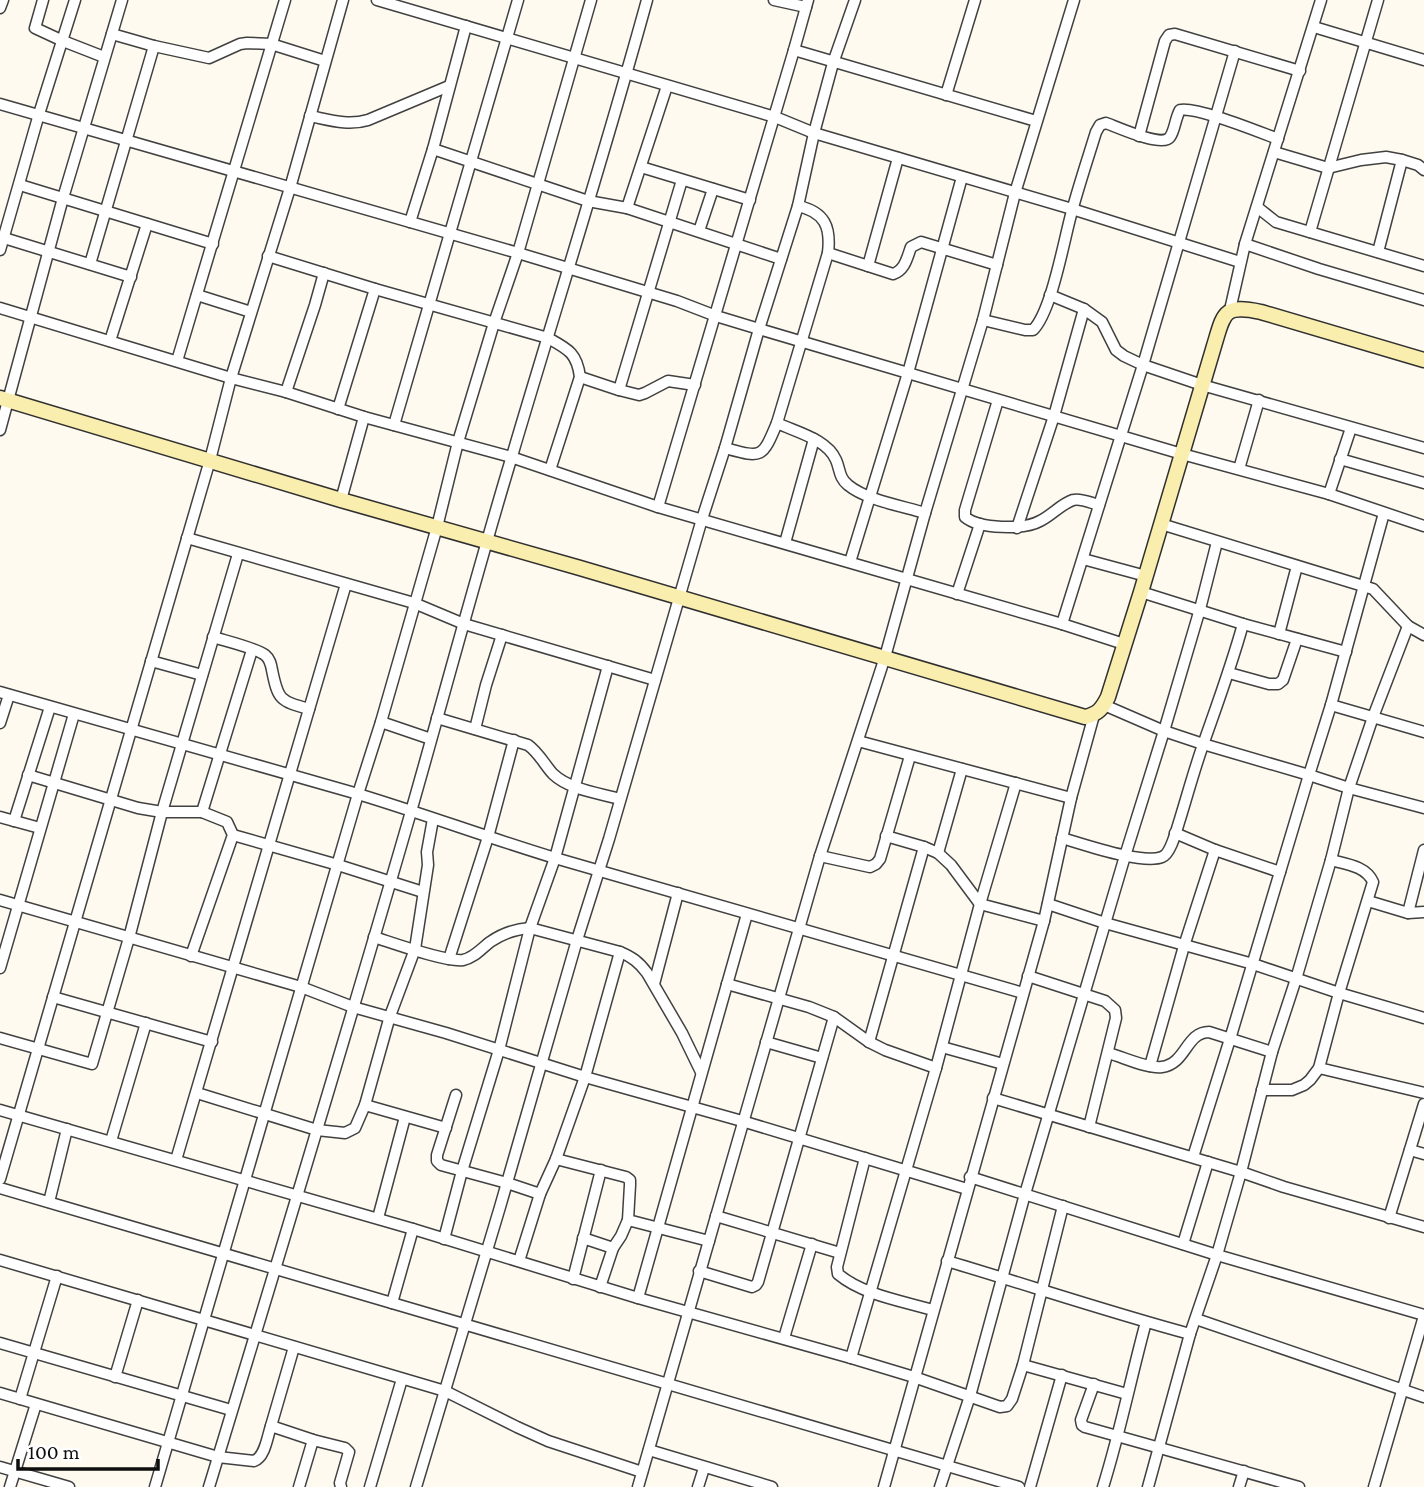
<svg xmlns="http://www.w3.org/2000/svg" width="1424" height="1487" font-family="'Crimson Pro',serif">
<rect width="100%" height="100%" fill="#fefaef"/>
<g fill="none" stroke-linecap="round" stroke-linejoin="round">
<g stroke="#414141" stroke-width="13">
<g id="minor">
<path d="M43,0L35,28L63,41L104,57"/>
<path d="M377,0L775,117L814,133L1072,209L1240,262"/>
<path d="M774,0L806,7"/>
<path d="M0,8L3,0"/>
<path d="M1314,27L1424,60"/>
<path d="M112,34L154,46L209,58L240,44L247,43L271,44L325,61"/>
<path d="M794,50L1036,121"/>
<path d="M946,95L975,0"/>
<path d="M0,104L518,253L677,301L716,316L759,329L1182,454L1329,494L1424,526"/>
<path d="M310,116C330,120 348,126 368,120L449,86"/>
<path d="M1139,136L1165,41L1169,35L1175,34L1300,71"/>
<path d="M433,149L588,201L627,208L781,259"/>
<path d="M1274,152L1328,168L1361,160L1386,157L1402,160L1418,165L1424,170"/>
<path d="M641,167L750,200"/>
<path d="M20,185L213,244"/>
<path d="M1257,207L1276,222L1424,266"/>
<path d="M627,208L667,86"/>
<path d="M410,222L433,149L466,26"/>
<path d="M699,231L713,189"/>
<path d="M1310,232L1378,0"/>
<path d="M4,238L131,277"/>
<path d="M1245,244L1319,269L1424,300"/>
<path d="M0,250L39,114L75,0"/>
<path d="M1378,252L1402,160"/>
<path d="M828,253L893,274C905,270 907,258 911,247L921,242L997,265"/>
<path d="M268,256L375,289L548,338C568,349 577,353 580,377L550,470"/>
<path d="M90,264L154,46"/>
<path d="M868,266L898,158"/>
<path d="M197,295L251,312"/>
<path d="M1050,295L1084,309L1102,322L1116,350L1124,356L1143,365L1202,385L1424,448"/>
<path d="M0,308L231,378L286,392L364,417L511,457L658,507L1062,624L1124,644"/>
<path d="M1230,310L1245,244L1321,0"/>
<path d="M983,320L1025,330H1033C1052,311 1064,239 1072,211C1079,185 1088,158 1096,132L1100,125L1106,123C1117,127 1163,148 1170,137C1175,130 1175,119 1180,110C1196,106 1259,132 1278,139"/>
<path d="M110,341L147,224"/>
<path d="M177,361L285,0"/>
<path d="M580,377L619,390L639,395L645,393L668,381L695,385"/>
<path d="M619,390L682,180"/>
<path d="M286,392L315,305L324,273"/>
<path d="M998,400L965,510V517C979,529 1024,530 1040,521C1051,516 1061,504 1073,500C1081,498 1091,503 1099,505"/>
<path d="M338,409L375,289"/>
<path d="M777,423C796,432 827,439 836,460C840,469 839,478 848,485C866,500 902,506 925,513"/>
<path d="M394,425L518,0"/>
<path d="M0,430L63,198L122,0"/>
<path d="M725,448C762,458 762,459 777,423L828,253C831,227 825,212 798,206"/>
<path d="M1340,459L1424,483"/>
<path d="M1239,469L1259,400"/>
<path d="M1329,494L1351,428"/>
<path d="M341,500L364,417"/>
<path d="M658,507L794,50L808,0"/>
<path d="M1161,524L1373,589L1408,626"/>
<path d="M1017,528L1054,416L1084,309"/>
<path d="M187,538L414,603L464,624L655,680"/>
<path d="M785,543L814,439"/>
<path d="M1083,559L1146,576"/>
<path d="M850,562L908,373L962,177"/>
<path d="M1141,592L1243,624L1346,652"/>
<path d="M957,594L980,524"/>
<path d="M1062,624L1143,365L1235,51"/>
<path d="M1279,634L1297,566"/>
<path d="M213,637C226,641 256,648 265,655C270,659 271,664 272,670C278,700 280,701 309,709"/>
<path d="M151,661L202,675"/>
<path d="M1229,673L1269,684H1278L1283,680L1297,639"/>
<path d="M0,692L358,794C424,814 489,838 555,858L1023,993"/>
<path d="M1104,705L1164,731L1203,744L1309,775L1349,788L1424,808"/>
<path d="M1331,705L1424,732"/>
<path d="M437,718L528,745C539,753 544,764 553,774C570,790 599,793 620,799"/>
<path d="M381,722L431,739"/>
<path d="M0,723L9,695"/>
<path d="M475,729L486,685L502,635"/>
<path d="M858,741L1071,798"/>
<path d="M28,775L138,808L162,812H202L227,822L233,835L191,956"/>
<path d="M202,812L252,650"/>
<path d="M0,817L40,828"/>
<path d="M14,821L50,707"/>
<path d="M1175,833L1215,850L1280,872"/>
<path d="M233,835L338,865L423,892"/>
<path d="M886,836L924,847L938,853L951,865L980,904L1044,921"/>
<path d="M1062,838C1083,844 1143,865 1162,857C1171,854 1177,828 1180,819C1188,793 1195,767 1204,742C1218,702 1232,664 1243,624"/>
<path d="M938,853L962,769"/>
<path d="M820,856L870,867L876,864L880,859L910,756"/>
<path d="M0,900L301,987L353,1007L446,1033L585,1077L742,1121L967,1189"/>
<path d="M1368,901L1408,913L1424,912"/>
<path d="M1048,904L1105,923L1253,964L1339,993L1424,1018"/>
<path d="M1408,913L1424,850"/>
<path d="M374,937C393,943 445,962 463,960C474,958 482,948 490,942C503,933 515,929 530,928L620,952C632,957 639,962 647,973L682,1033L701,1072"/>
<path d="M449,959L488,837L514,740"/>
<path d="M0,968L74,714"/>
<path d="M1028,976L1105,1001L1115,1010L1116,1018L1089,1127"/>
<path d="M654,984L678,893"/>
<path d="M727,984L809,1007L834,1017L869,1042L885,1050L936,1068"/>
<path d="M53,997L212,1042"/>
<path d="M0,1038L92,1064L129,938L162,812L238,554"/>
<path d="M766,1042L822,1058"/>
<path d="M869,1042L924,847"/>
<path d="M942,1047L1003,1064"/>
<path d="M1108,1053C1123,1057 1148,1069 1162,1067C1186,1064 1186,1032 1209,1032L1272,1052"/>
<path d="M1150,1066L1184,946L1215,850"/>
<path d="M1319,1068L1424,1093"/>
<path d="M1262,1090H1292L1304,1085L1310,1080L1319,1068L1339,993L1373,882C1366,866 1346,864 1331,860"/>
<path d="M197,1093L317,1130L345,1133L355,1128L365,1105L390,1016L415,949L428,865L427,852L433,819"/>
<path d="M456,1095L437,1155V1161L441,1165L507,1183L540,1194"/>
<path d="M993,1098L1241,1172L1284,1187L1424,1227"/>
<path d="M365,1105L446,1128"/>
<path d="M0,1110L413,1229L638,1298L851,1358L914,1377L1000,1407L1007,1406L1012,1399L1023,1365L1063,1206"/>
<path d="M111,1141L146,1023"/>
<path d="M1410,1150L1424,1154"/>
<path d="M1193,1157L1230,1039L1309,775L1331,705L1384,513"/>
<path d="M865,1158L837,1267L838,1274C863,1295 902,1301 933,1310"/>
<path d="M556,1159L626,1177L630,1180V1185L628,1220L709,1241"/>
<path d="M176,1160L346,584"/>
<path d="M970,1177L1217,1255L1424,1315"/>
<path d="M0,1179L210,460L231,378L290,188L343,0"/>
<path d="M0,1188L1019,1487"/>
<path d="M49,1202L67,1129"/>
<path d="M716,1216L840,1253"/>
<path d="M378,1218L405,1117"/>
<path d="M1389,1218L1424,1104"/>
<path d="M583,1238L613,1248"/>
<path d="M444,1239L462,1171L499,1050L530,928L555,858L608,666"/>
<path d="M1183,1244L1208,1162"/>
<path d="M0,1260L445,1391L517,1427L548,1441L642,1472"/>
<path d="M519,1261L540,1194L556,1159L585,1077L620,952"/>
<path d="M947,1261C1028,1285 1108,1312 1190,1334"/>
<path d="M699,1271L752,1287L756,1285L758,1282L834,1017"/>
<path d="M573,1279L601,1170"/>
<path d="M600,1287L613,1248L621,1236L628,1220"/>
<path d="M638,1298L747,914"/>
<path d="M392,1303L413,1229"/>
<path d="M1196,1319L1424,1397"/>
<path d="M784,1338L812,1244"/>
<path d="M0,1343L231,1410"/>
<path d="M851,1358L936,1068L980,904L1016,783"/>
<path d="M1023,1365L1127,1394"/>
<path d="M115,1377L138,1300"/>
<path d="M1094,1384L1081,1420L1082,1425L1085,1427L1299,1487"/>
<path d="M0,1393L218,1457L254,1461C265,1457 267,1438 271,1426L313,1440L345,1448L349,1452L340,1483L341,1487"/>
<path d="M20,1399L57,1276"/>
<path d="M271,1426L294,1347"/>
<path d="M649,1450L772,1487"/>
<path d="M0,1467L69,1487"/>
<path d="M10,1487L36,1404"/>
<path d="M155,1487L358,794L381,722L437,527L458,442L494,323L518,253L591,0"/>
<path d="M209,1487C277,1263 345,1040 410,815C444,696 476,575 512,456C557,304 605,153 647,0"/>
<path d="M299,1487L313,1440"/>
<path d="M370,1487L402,1379"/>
<path d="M416,1487L500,1207L577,940L609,839L702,519L725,448L759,329L798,206L814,133L833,63L855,0"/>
<path d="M638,1487L820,856L885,657L925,513L983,320L1015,193L1074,0"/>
<path d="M698,1487L704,1468"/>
<path d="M884,1487L1044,921L1071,798L1094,715"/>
<path d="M940,1487L970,1396L1025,1194L1125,856L1164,731L1200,609L1217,542"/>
<path d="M1030,1487L1062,1375"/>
<path d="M1103,1487C1120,1433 1131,1377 1146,1322"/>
<path d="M1148,1487L1190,1334L1217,1255L1241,1172L1272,1052L1296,979L1331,860L1349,788L1373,717L1408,626L1424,635"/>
<path d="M1239,1487L1244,1471"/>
<path d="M1374,1487L1424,1316"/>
</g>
</g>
<g stroke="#303030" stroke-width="17">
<path id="secondary" d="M0,398L341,500L580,568L1085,717C1098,714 1102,709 1108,697L1141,592L1214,346C1224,313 1223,304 1261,312L1424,360"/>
</g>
<use href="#minor" stroke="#fff" stroke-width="10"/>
<use href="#secondary" stroke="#faeeae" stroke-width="14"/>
</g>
<path d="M18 1459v10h140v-10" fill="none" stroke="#0e0e0e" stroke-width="3.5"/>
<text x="28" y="1459" font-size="21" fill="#0e0e0e" stroke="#ffffff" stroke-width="5" paint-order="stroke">100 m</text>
</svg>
